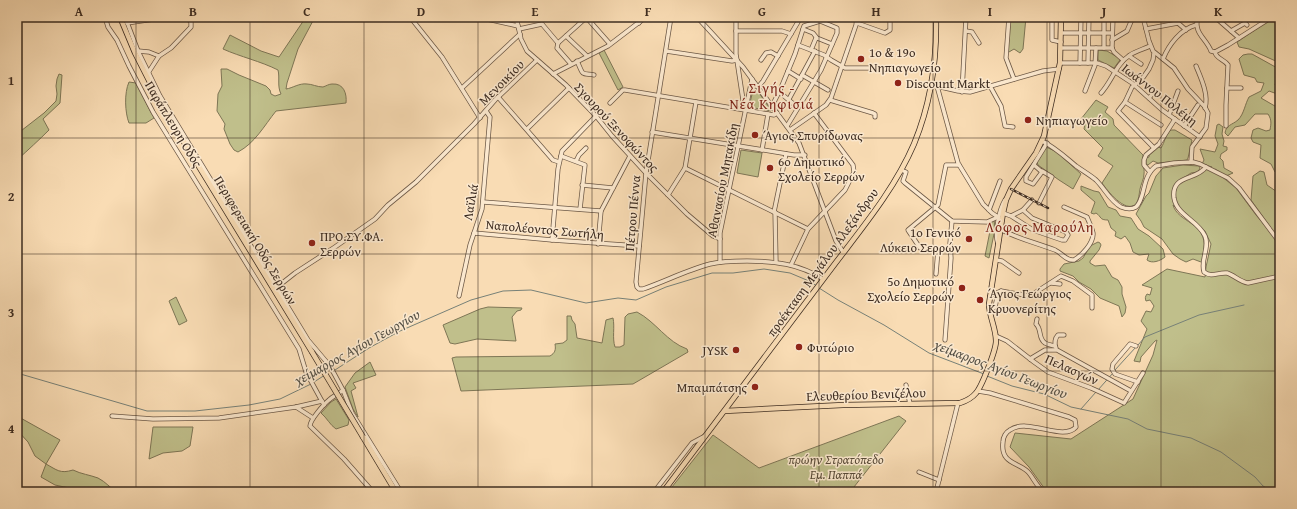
<svg xmlns="http://www.w3.org/2000/svg" width="1297" height="509" font-family="'Gentium Book Plus',serif">
<rect width="100%" height="100%" fill="#f9dcb4"/>
<filter id="stains"><feTurbulence type="fractalNoise" baseFrequency=".005" numOctaves="4"/><feColorMatrix values="0 0 0 0 .2 0 0 0 0 .09 0 0 0 0 .02 0 0 0 .5 -.17"/></filter>
<radialGradient id="worn" r=".72"><stop offset=".6" stop-color="#630" stop-opacity="0"/><stop offset="1" stop-color="#630" stop-opacity=".3"/></radialGradient>
<g fill="#c0bf8b" stroke="#7e7656">
<path d="M306,17H315L298,49L287,83L286,89C293,88 299,83 307,84C312,84 317,87 323,87C326,86 329,84 332,84C344,83 347,94 346,103L276,111C264,126 255,143 238,152L234,150L230,144L224,129L225,124L217,111L218,94L222,86L221,69H227L239,75L266,86L270,90L271,94L275,96L281,94C277,86 280,78 278,70C260,61 241,57 223,49L230,35L261,51L279,57Z"/>
<path d="M1010,17H1026L1023,49L1020,53L1014,49L1009,52L1008,51Z"/>
<path d="M1274,17H1280V63L1249,49L1239,47L1237,42Z"/>
<path d="M604,50L623,87L618,90L599,53Z"/>
<path d="M1098,50L1107,51L1119,58L1120,60L1114,68L1098,60Z"/>
<path d="M1248,54H1252L1279,69L1275,85L1280,87V95L1269,91L1261,98L1280,109V176L1275,172L1271,164L1260,158L1261,145L1253,142L1251,138L1253,130L1258,128L1266,131L1270,130C1271,124 1272,120 1268,114H1255L1245,125L1235,127L1228,136L1225,133C1226,125 1232,125 1238,120C1244,114 1245,104 1249,97L1261,91L1264,83L1257,82L1255,78L1244,75L1239,59L1243,55Z"/>
<path d="M59,74L62,75L60,103L43,119L49,130C39,140 28,150 17,160V134L44,113L56,101L57,94L56,86L57,79Z"/>
<path d="M129,82L136,83L154,118L146,123H129C125,113 124,93 129,82Z"/>
<path d="M754,86L771,110V111L749,107Z"/>
<path d="M1096,100L1108,107L1105,112L1113,119L1114,125L1143,155C1141,165 1145,167 1144,174C1144,179 1141,184 1140,189C1139,194 1139,200 1136,204C1125,214 1107,190 1102,183L1113,166L1098,156L1103,148L1084,129L1085,123L1081,119Z"/>
<path d="M1219,124L1223,127L1222,134L1224,141L1223,146L1227,147V150L1221,154L1220,158L1223,161L1224,168L1233,173L1226,176L1215,169L1221,176L1236,188L1256,215L1280,243V492H1047L1029,467L1010,447L1015,433L1071,439L1133,399L1153,355L1157,340L1155,341L1141,357L1140,362L1134,361L1147,329L1141,321L1146,311L1151,312L1154,306L1150,300L1146,301C1145,298 1145,297 1147,294L1150,295L1152,288L1142,285L1167,269L1205,277L1206,267L1211,244L1205,231L1173,205C1178,223 1207,222 1204,249C1204,254 1204,258 1201,262L1193,259L1186,262L1180,259L1173,254L1162,239L1144,227L1141,221L1136,214L1146,196L1149,193L1156,176L1163,168L1183,165L1199,166L1200,168L1198,172L1191,173L1182,179L1212,167L1202,164L1204,160L1200,149L1215,152L1218,144L1215,136L1217,125Z"/>
<path d="M1171,130H1175L1192,140L1188,158L1187,160L1158,163L1153,161L1148,165L1146,164V158L1149,157V155L1158,147L1161,148C1165,142 1165,135 1171,130Z"/>
<path d="M1046,147L1057,152L1081,174L1073,189L1059,180L1038,165L1037,162Z"/>
<path d="M741,150L762,153L758,177L737,173Z"/>
<path d="M1260,171L1264,172L1267,185L1280,194V241L1251,200L1253,176Z"/>
<path d="M1081,186L1094,191L1099,192L1108,207L1116,210L1120,216L1131,218L1138,229L1149,236L1163,249L1165,257C1160,261 1152,264 1147,260L1149,254L1139,255L1133,252L1130,243L1125,236L1121,239L1115,236L1116,232L1111,228L1108,220C1099,220 1102,217 1096,213L1094,214L1091,213L1095,202L1081,190Z"/>
<path d="M994,219L995,229L989,258L985,256L992,221Z"/>
<path d="M1098,242L1100,243L1101,245L1099,250L1090,261V263L1095,266L1105,265L1112,277L1118,280L1122,287V294L1126,307L1125,313L1122,317L1119,306L1100,298L1091,289L1079,282L1073,276L1060,271V269L1064,264L1079,261L1083,258L1090,246Z"/>
<path d="M176,297L187,321L179,325L169,301Z"/>
<path d="M488,307L522,308L521,310L517,311L512,317L516,341L477,339L455,344L450,343L443,325L480,309Z"/>
<path d="M637,312C656,322 667,342 687,349L688,352L633,384L461,391L452,358L456,357L550,356C555,353 556,350 555,344L563,343L567,340V316H571L572,320L575,324L577,338L602,343L606,320L613,318C615,327 612,338 615,347H620L624,345L625,317L628,314Z"/>
<path d="M370,362L376,375L353,383L356,388L351,391L358,417L353,409L345,387L355,373Z"/>
<path d="M336,399L349,420L348,425L336,429C330,425 327,418 321,413L331,402Z"/>
<path d="M17,416L60,440L46,464C57,470 60,474 73,470C81,474 90,475 98,478C106,482 110,488 117,492H78L69,488L55,485L41,477L46,464L35,456L28,442L17,430Z"/>
<path d="M899,416L906,421L850,492H668L713,435L759,468Z"/>
<path d="M153,427H193L190,446L182,451L163,453L149,459Z"/>
</g>
<g fill="none" stroke-linecap="round" stroke-linejoin="round">
<g stroke="#778178" stroke-width="1">
<path d="M819,288L838,300L884,325L929,353L984,374"/>
<path d="M1138,345L1145,337L1199,315L1244,305"/>
<path d="M335,370L369,348L400,331L471,300L503,291L531,290L586,303L618,298L636,300L666,287L712,273H733L764,269L790,273L809,281L817,286"/>
<path d="M1115,370L1136,347"/>
<path d="M17,373L147,411H195L249,405L280,399L311,384"/>
<path d="M987,376L1012,386L1044,394L1071,407L1128,419L1147,429L1191,438L1221,452L1255,477L1263,486L1273,492"/>
<path d="M314,382L325,375"/>
<path d="M1098,390L1113,373"/>
<path d="M1081,409L1096,392"/>
</g>
<g stroke="#6c5846" stroke-width="5">
<g id="minor">
<path d="M105,17L108,27L117,40L129,66L153,112L299,349L306,372L324,405"/>
<path d="M125,17L138,51L160,96L308,340L330,366L343,390L352,413L401,492"/>
<path d="M410,17L442,57L480,118"/>
<path d="M478,17L518,26"/>
<path d="M516,17L521,39L527,51L566,85L596,116L612,136L646,173L687,214L713,236L720,239"/>
<path d="M634,17L639,23"/>
<path d="M671,17L646,173L636,282L637,287L639,289H643C666,281 687,270 710,264C722,261 734,261 747,261C775,261 799,264 823,279"/>
<path d="M697,17L743,67L799,143L836,241L843,252"/>
<path d="M736,17V54L743,100L748,102"/>
<path d="M1009,17L1006,58L1014,79"/>
<path d="M1052,17V40L1061,42"/>
<path d="M1062,17L1121,18L1126,19"/>
<path d="M1143,17L1149,41L1153,51L1174,68L1188,89L1205,107L1208,113L1206,128L1192,147L1191,162"/>
<path d="M1176,17L1178,23L1186,30"/>
<path d="M1198,17C1193,33 1206,38 1211,51L1215,52C1216,59 1224,59 1228,65L1226,105V126"/>
<path d="M1215,17L1239,38"/>
<path d="M587,18L610,44"/>
<path d="M127,23L168,17"/>
<path d="M857,23L885,33L890,30V17"/>
<path d="M519,29L542,24L558,43"/>
<path d="M803,29L813,33L817,38L832,44"/>
<path d="M1146,29L1178,23"/>
<path d="M736,31H782L791,34"/>
<path d="M966,31L972,32L979,43"/>
<path d="M1231,31L1245,23L1247,25"/>
<path d="M1061,33H1112"/>
<path d="M566,36L587,56"/>
<path d="M1112,40L1127,31L1133,17"/>
<path d="M558,43L587,17"/>
<path d="M558,43L557,48L571,64"/>
<path d="M798,45L824,55L831,60L845,68H876L889,69"/>
<path d="M1061,48H1112"/>
<path d="M1104,48V17"/>
<path d="M1112,48L1113,18"/>
<path d="M1112,48L1114,52L1123,60"/>
<path d="M811,50L816,38"/>
<path d="M138,51L149,52L159,56"/>
<path d="M666,51L732,61L737,60"/>
<path d="M1215,52L1228,45L1272,17"/>
<path d="M1154,53L1153,60L1149,69L1142,79L1132,87L1125,102L1118,111L1154,148"/>
<path d="M1129,56L1141,64"/>
<path d="M1163,59C1169,44 1181,29 1196,25"/>
<path d="M761,60L766,53L771,52L778,56"/>
<path d="M577,61C584,76 580,73 594,75"/>
<path d="M1060,63H1097L1106,66L1132,83L1162,110L1200,137"/>
<path d="M1080,63L1081,17"/>
<path d="M1088,63L1089,17"/>
<path d="M1196,66C1201,78 1209,95 1205,108"/>
<path d="M788,71L801,79"/>
<path d="M148,73L159,56L171,48L191,27V22L186,17"/>
<path d="M553,74L608,46L646,17"/>
<path d="M802,75L828,90"/>
<path d="M932,85L958,91L970,92L1043,71L1059,69"/>
<path d="M937,86L958,163L983,204L992,213L998,217"/>
<path d="M990,86L1001,106L1005,126L1013,127"/>
<path d="M758,87L763,81L798,22L799,17"/>
<path d="M462,88L520,34"/>
<path d="M1227,88H1241"/>
<path d="M1085,91L1095,65L1096,48"/>
<path d="M779,92C786,97 791,103 798,107"/>
<path d="M962,92L966,17"/>
<path d="M1101,93C1112,81 1116,64 1130,55C1136,51 1144,49 1150,46"/>
<path d="M498,97L553,160L559,162"/>
<path d="M1149,98L1154,92"/>
<path d="M789,99L815,51"/>
<path d="M830,100L873,113L875,114V117"/>
<path d="M1125,102L1161,125"/>
<path d="M610,103L623,90H625L774,115L777,113"/>
<path d="M772,106L781,88L795,54L804,26L820,21L837,28V33L821,70L787,126"/>
<path d="M1169,115L1178,91"/>
<path d="M1184,126L1198,105"/>
<path d="M527,129L569,88"/>
<path d="M790,130L826,105L831,98L856,25L857,17"/>
<path d="M652,132L794,155H805"/>
<path d="M1042,141C1056,148 1065,157 1076,166C1083,171 1090,175 1096,180C1105,189 1110,201 1121,207C1126,209 1131,210 1136,207C1146,198 1141,177 1156,166L1174,163L1193,162L1200,164L1228,178L1239,188L1280,243"/>
<path d="M762,150L768,114"/>
<path d="M561,156L585,165L580,209"/>
<path d="M576,161L579,155L586,148"/>
<path d="M1034,165L1042,172L1033,184L1026,181V177L1047,143"/>
<path d="M1206,167C1196,181 1171,174 1174,198C1177,216 1198,220 1205,236C1210,248 1200,260 1204,272C1212,278 1218,272 1227,273C1234,275 1240,282 1248,283L1280,276"/>
<path d="M685,168L808,229"/>
<path d="M901,170L906,172L903,181L905,183L952,221L987,222L998,217"/>
<path d="M1150,172L1144,165V160L1146,155L1159,144L1175,119"/>
<path d="M582,185L613,188"/>
<path d="M668,195L685,168L696,102"/>
<path d="M483,202L601,211"/>
<path d="M1039,203L1052,177L1042,171"/>
<path d="M989,210L1000,181"/>
<path d="M1023,210L1032,200"/>
<path d="M774,212L786,154"/>
<path d="M775,212L776,262"/>
<path d="M1003,213L1011,216L1023,210L1032,218L1066,232L1068,235L1065,240H1062L1033,230L1011,216"/>
<path d="M1000,229C1018,239 1037,243 1055,250C1062,253 1066,261 1074,260C1081,256 1094,243 1093,233C1092,228 1089,222 1087,217L1064,207"/>
<path d="M474,233L552,240L639,246"/>
<path d="M552,240L558,169L562,151L596,116"/>
<path d="M598,244L601,211L630,156"/>
<path d="M998,244C994,234 999,210 1005,200"/>
<path d="M950,250L920,248L908,230L938,205L946,165H959"/>
<path d="M996,260L1002,261L1019,273"/>
<path d="M720,262V233L752,79"/>
<path d="M791,265L808,229L845,190L854,172L853,165L814,113"/>
<path d="M936,274L938,250"/>
<path d="M1051,283L1060,284"/>
<path d="M276,288L295,273L335,247L375,219L388,205L416,182L474,124L495,100L537,60"/>
<path d="M459,296L470,245L482,209L490,117L486,111"/>
<path d="M990,296L1001,291"/>
<path d="M990,310L995,307L997,298L1001,291L1030,296L1061,276L1073,281L1092,295V308"/>
<path d="M1037,319L1036,324C1042,329 1038,339 1045,343C1048,345 1052,345 1055,346"/>
<path d="M996,336L1007,341L1034,362L1048,372L1091,388L1124,403L1143,373"/>
<path d="M945,340L951,258L950,243L952,221"/>
<path d="M1136,346L1130,344L1113,364L1112,369L1115,374L1138,382"/>
<path d="M1056,348C1054,344 1055,338 1058,335H1064"/>
<path d="M1030,359L1045,350H1057L1131,391"/>
<path d="M906,385L910,404"/>
<path d="M343,390C339,394 333,396 329,400C324,404 310,420 310,426L344,459L373,492"/>
<path d="M978,391L990,393L1069,417L1075,420L1076,427C1063,442 1028,417 1010,430C1006,432 1003,437 1003,442C1000,465 1020,462 1029,473C1034,479 1037,487 1044,492"/>
<path d="M296,407L313,418"/>
<path d="M112,416L153,419L219,418L296,407L322,401"/>
<path d="M919,472L939,480"/>
<path d="M654,492L692,443L705,436"/>
<path d="M936,492L958,403"/>
</g>
</g>
<g stroke="#3d2c21" stroke-width="6">
<g id="major">
<path d="M120,17L135,53L162,106L312,352"/>
<path d="M725,411L843,405L960,403C966,401 972,398 976,393C982,386 996,350 996,341C996,328 989,316 989,304L1003,213L1006,200L1011,189L1036,153L1044,136L1060,63L1061,17"/>
<path d="M363,437L396,492"/>
<path d="M663,492C717,421 771,349 825,277C856,235 893,193 914,144C931,103 937,61 936,17"/>
</g>
</g>
<use href="#minor" stroke="#fbe8ce" stroke-width="3.5"/>
<use href="#major" stroke="#f9dcb4" stroke-width="4.5"/>
<g stroke="#3d2c21" stroke-width="2.5">
<path id="rail" d="M1011,189L1048,208"/>
</g>
<use href="#rail" stroke="#fbe8ce" stroke-width="1" stroke-dasharray="3" stroke-linecap="butt"/>
<g stroke="#3d2c21" stroke-width="6" stroke-linecap="butt">
<path id="major-bridge" d="M312,352L363,437"/>
</g>
<use href="#major-bridge" stroke="#f9dcb4" stroke-width="4.5"/>
</g>
<path fill="none" stroke="#3d2c21" stroke-width="1" stroke-opacity="0.55" d="M136,17V492M250,17V492M364,17V492M478,17V492M592,17V492M705,17V492M819,17V492M933,17V492M1047,17V492M1161,17V492M17,138H1280M17,254H1280M17,371H1280"/>
<g fill="#8f2418" stroke="#fbe8ce" stroke-width="1.5">
<circle cx="861" cy="59" r="4"/>
<circle cx="898" cy="83" r="4"/>
<circle cx="1028" cy="120" r="4"/>
<circle cx="755" cy="135" r="4"/>
<circle cx="770" cy="168" r="4"/>
<circle cx="969" cy="239" r="4"/>
<circle cx="312" cy="243" r="4"/>
<circle cx="962" cy="288" r="4"/>
<circle cx="980" cy="300" r="4"/>
<circle cx="799" cy="347" r="4"/>
<circle cx="736" cy="350" r="4"/>
<circle cx="755" cy="387" r="4"/>
</g>
<g text-anchor="middle" stroke-width="3" stroke-linejoin="round" paint-order="stroke">
<g font-size="13" fill="#3d2c21" stroke="#fbe8ce" text-anchor="start">
<text x="869" y="57">1ο &amp; 19ο<tspan x="869" dy="15">Νηπιαγωγείο</tspan></text>
<text x="906" y="88">Discount Markt</text>
<text x="1036" y="125">Νηπιαγωγείο</text>
<text x="763" y="140">Άγιος Σπυρίδωνας</text>
<text x="778" y="166">6ο Δημοτικό<tspan x="778" dy="15">Σχολείο Σερρών</tspan></text>
<text x="961" y="237" text-anchor="end">1ο Γενικό<tspan x="961" dy="15">Λύκειο Σερρών</tspan></text>
<text x="320" y="241">ΠΡΟ.ΣΥ.ΦΑ.<tspan x="320" dy="15">Σερρών</tspan></text>
<text x="954" y="286" text-anchor="end">5ο Δημοτικό<tspan x="954" dy="15">Σχολείο Σερρών</tspan></text>
<text x="988" y="298">Άγιος Γεώργιος<tspan x="988" dy="15">Κρυονερίτης</tspan></text>
<text x="807" y="352">Φυτώριο</text>
<text x="728" y="355" text-anchor="end">JYSK</text>
<text x="747" y="392" text-anchor="end">Μπαμπάτσης</text>
</g>
<g font-size="13" fill="#3d2c21" stroke="#fbe8ce">
<text transform="translate(501 82) rotate(-45)" y="5">Μενοικίου</text>
<text transform="translate(1160 94) rotate(38)" y="5">Ιωάννου Πολέμη</text>
<text transform="translate(174 124) rotate(59)" y="5">Παράπλευρη Οδός</text>
<text transform="translate(617 127) rotate(47)" y="5">Σγουρού Ξενοφώντος</text>
<text transform="translate(722 180) rotate(-79)" y="5">Αθανασίου Μητακίδη</text>
<text transform="translate(470 202) rotate(-80)" y="5">Λαϊλιά</text>
<text transform="translate(632 213) rotate(-85)" y="5">Πέτρου Πέννα</text>
<text transform="translate(545 229) rotate(5)" y="5">Ναπολέοντος Σωτήλη</text>
<text transform="translate(256 240) rotate(59)" y="5">Περιφερειακή Οδός Σερρών</text>
<text transform="translate(822 262) rotate(-54)" y="5">προέκταση Μεγάλου Αλεξάνδρου</text>
<text transform="translate(1072 369) rotate(24)" y="5">Πελασγών</text>
<text transform="translate(866 394) rotate(-2)" y="5">Ελευθερίου Βενιζέλου</text>
</g>
<g font-size="13" font-style="italic" fill="#574936" stroke="#fbe8ce">
<text x="836" y="464">πρώην Στρατόπεδο<tspan x="836" dy="15">Εμ. Παππά</tspan></text>
</g>
<g font-size="14" letter-spacing="1" fill="#7a1f14" stroke="#fbe8ce">
<text x="772" y="93">Σιγής -<tspan x="772" dy="16">Νέα Κηφισιά</tspan></text>
<text x="1040" y="232">Λόφος Μαρούλη</text>
</g>
<g font-size="14" font-style="italic" fill="#555045" stroke="#fbe8ce">
<text transform="translate(357 347) rotate(-29)" y="5">χείμαρρος Αγίου Γεωργίου</text>
<text transform="translate(1001 369) rotate(21)" y="5">χείμαρρος Αγίου Γεωργίου</text>
</g>
</g>
<rect width="1297" height="509" fill="none" stroke="#f9dcb4" stroke-width="44"/>
<rect x="22" y="22" width="1253" height="465" fill="none" stroke="#3d2c21" stroke-width="1.5"/>
<g font-size="13" text-anchor="middle" font-weight="bold" fill="#3d2c21">
<text x="79" y="16">A</text>
<text x="193" y="16">B</text>
<text x="307" y="16">C</text>
<text x="421" y="16">D</text>
<text x="535" y="16">E</text>
<text x="648" y="16">F</text>
<text x="762" y="16">G</text>
<text x="876" y="16">H</text>
<text x="990" y="16">I</text>
<text x="1104" y="16">J</text>
<text x="1218" y="16">K</text>
<text x="11" y="85">1</text>
<text x="11" y="201">2</text>
<text x="11" y="317">3</text>
<text x="11" y="433">4</text>
</g>
<rect width="100%" height="100%" filter="url(#stains)"/>
<rect width="100%" height="100%" fill="url(#worn)"/>
</svg>
